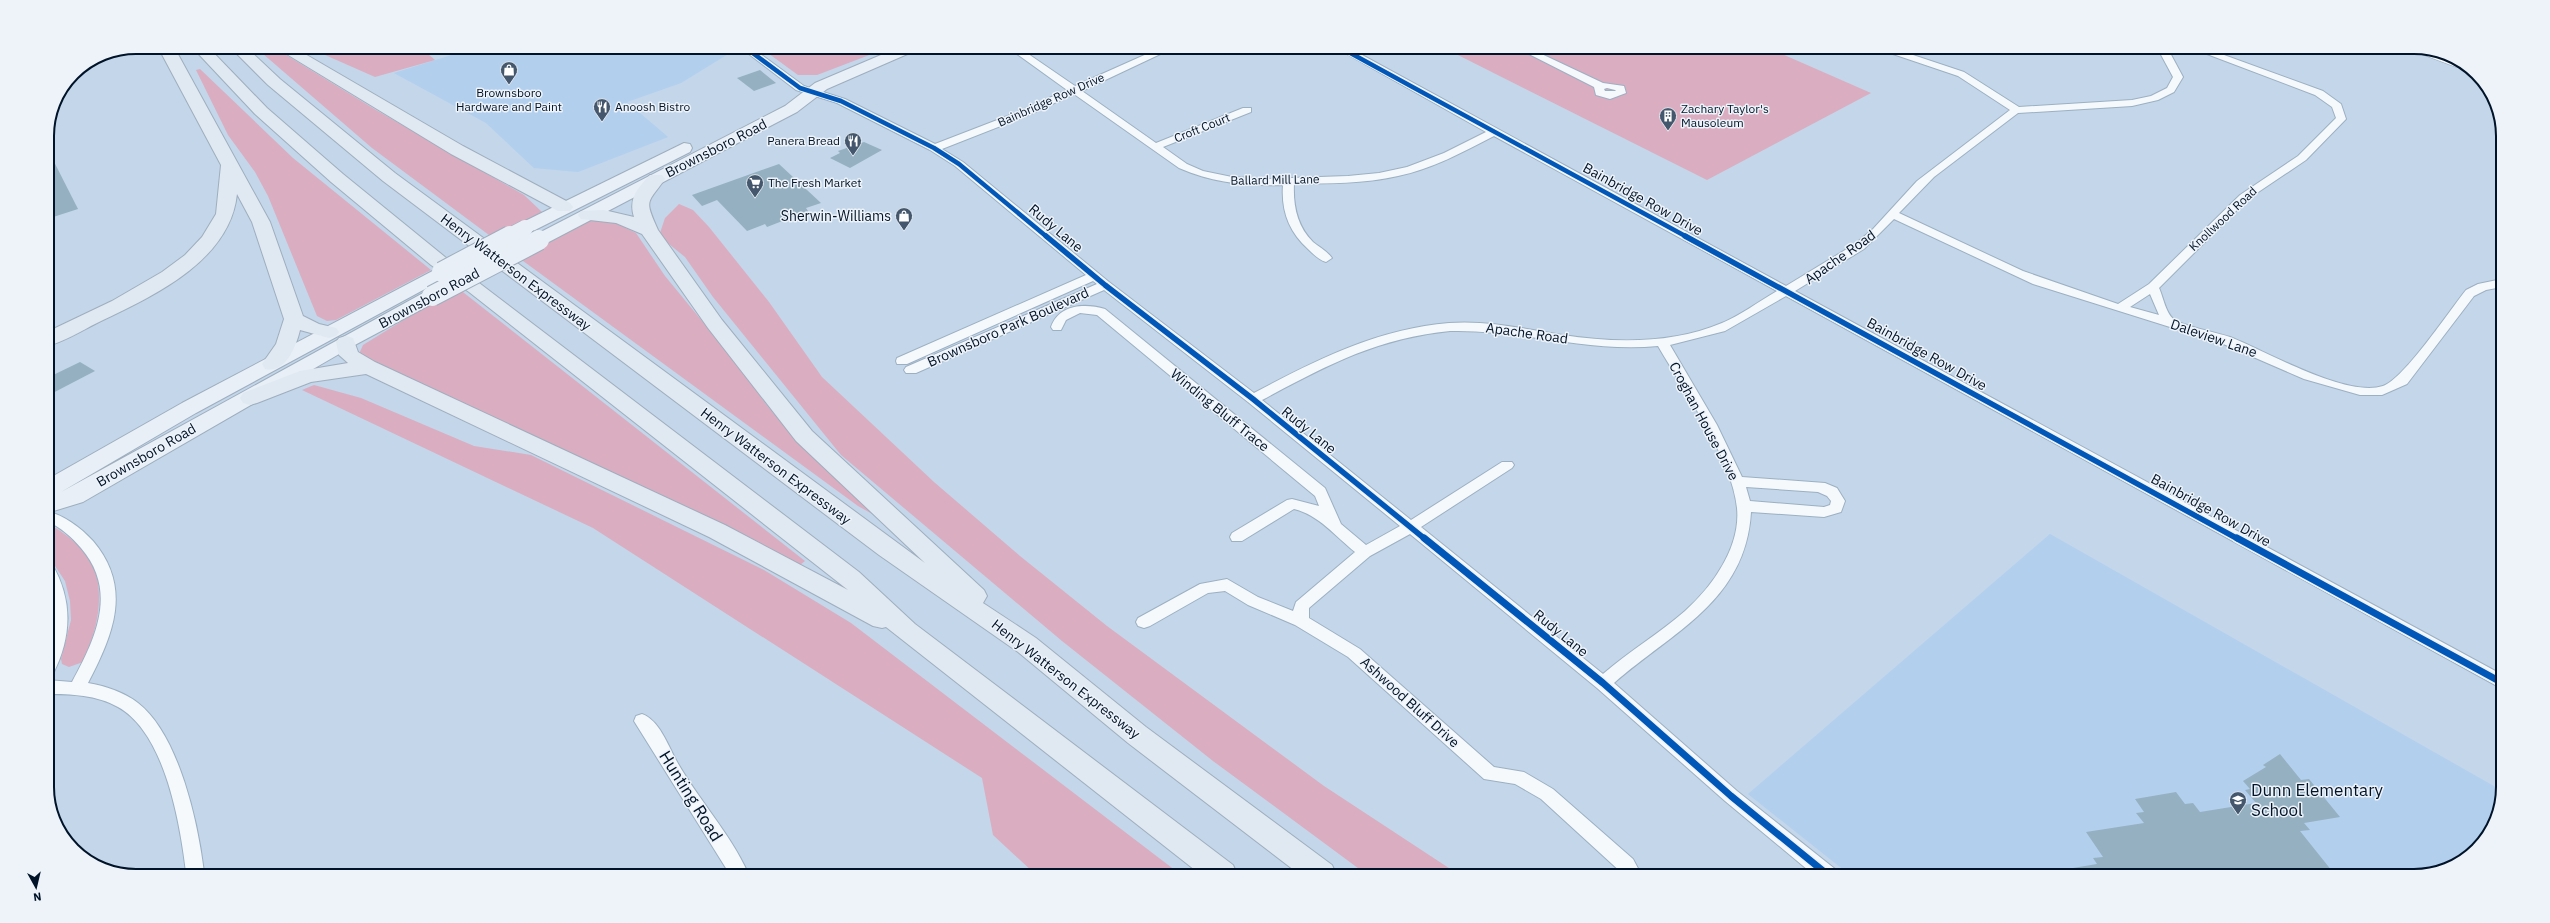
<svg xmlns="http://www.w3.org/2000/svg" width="2550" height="923" font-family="'IBM Plex Sans',sans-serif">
<rect width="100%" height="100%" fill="#c3d6ea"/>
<g fill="#b2cfee">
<path d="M474,48H729L733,51L681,83L627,102L668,137L578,172L534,168L486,123L394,73Z"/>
<path d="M2050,534L2499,789L2498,816L2468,858L2415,876L1850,875L1748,794Z"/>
</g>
<g fill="#dbadc0">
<path d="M255,47H273L376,110L524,195L542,212L493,238L372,148Z"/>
<path d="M307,47L421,48L435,60L375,77Z"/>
<path d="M761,48L885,49L817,75H798Z"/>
<path d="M1448,50H1773L1871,93L1707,180Z"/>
<path d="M200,69L293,158L431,270L336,320L327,321L317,316L268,196L255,172L228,135L196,70Z"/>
<path d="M679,204L693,210L709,227L769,302L822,377L934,482L1020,556L1107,626L1324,786L1458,874H1366L1213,761L1062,641L841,455L713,297L685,257L659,236L665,218Z"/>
<path d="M592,219L614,222L636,233L665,276L754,384C761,410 851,491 874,515L858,506L519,258Z"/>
<path d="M459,289L805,561L800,565L359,354L363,345L423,308Z"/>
<path d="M314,385L361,398L474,446L531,455L764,570L851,623L1180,874L1034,873L993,835L982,778L593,528L302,390Z"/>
<path d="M47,525C56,526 64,534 71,539C112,569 101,623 83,662L69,667L62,664L61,659L71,620L70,601L65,581L47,554Z"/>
</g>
<g fill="#95b0c0">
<path d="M760,70L776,83L754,91L737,78Z"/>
<path d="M864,142L882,150L850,168L830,158L840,153L838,151Z"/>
<path d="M47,148L78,209L47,219Z"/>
<path d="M779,164L821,203L806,208L808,211L767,227L765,224L747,231L717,200L702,206L692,195Z"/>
<path d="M80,362L95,371L47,396V378Z"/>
<path d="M2280,754L2301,780L2309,779L2340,817L2304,823L2310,830L2300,831L2336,876L2074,875L2073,868L2097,864L2093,858L2103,857L2086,832L2144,823L2136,813L2144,812L2135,799L2176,792L2185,804L2193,803L2200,812L2256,803L2245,790L2250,789L2243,781L2266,767L2263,765Z"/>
</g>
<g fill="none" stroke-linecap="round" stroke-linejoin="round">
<g stroke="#9cb0c3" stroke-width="2">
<g id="minor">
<path d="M741,48H752L804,86L845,99L935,144L1018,112L1067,90L1010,49H1021L1075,86L1158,49H1171L1082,91L1156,143L1243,108H1251V112L1163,147L1187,164L1203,171L1232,177L1265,179L1348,176L1379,173L1407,167L1444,153L1486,132L1338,49H1351L1786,286L1855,244L1873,229L1917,181L2010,110L1958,76L1890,53L1889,51H1901L1964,72L2019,107L2132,100L2151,96L2167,88L2173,77L2159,51H2169L2183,77L2174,92L2158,100L2132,106L2018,113L1934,177L1899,213L2023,271L2118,304L2149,284L2240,195L2298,156L2336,118L2332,107L2315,95L2199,51H2213L2323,91L2341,104L2346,119L2306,160L2248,199L2159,288C2163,296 2166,315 2175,320C2187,327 2215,332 2230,337C2266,351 2346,398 2383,386C2404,379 2450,310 2466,290L2478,284L2502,279V287L2486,290L2474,296L2407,384L2382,395H2360L2304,379L2221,343L2033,284L1894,219L1864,249L1795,291L2499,673V687L1786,296L1725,331L1670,345L1717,425L1742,477L1825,483L1837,488L1845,501L1841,512L1824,517L1751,512C1746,601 1672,632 1614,683L1737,791L1835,869L1837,875H1814L1725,801L1597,688L1410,534L1370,556L1309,608V618L1360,649L1494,767L1524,772L1553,789L1633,859L1641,874H1623L1541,799L1515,784L1484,779L1348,657L1295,625L1248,605L1225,591L1208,593L1150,626L1144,628L1138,626L1136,622L1138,618L1200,584L1227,579L1258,597L1293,611L1296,602L1355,552C1335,536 1319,515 1294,509L1242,541H1232L1230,537L1232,533L1287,500L1292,499L1319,506L1315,496L1097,315L1080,313L1066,320L1061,330H1053L1051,327C1059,304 1085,303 1105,309L1325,488L1341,524L1366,545L1400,526L1248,402L1104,290L916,373H906L904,370L906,367L1097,284L1093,281L907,364H897L896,361L897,358L1086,275L955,166L930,150L837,103L796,90ZM1074,94L1179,168C1213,183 1246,186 1283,185C1281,211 1289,232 1308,249C1313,254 1319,260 1326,262L1332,258C1327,251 1319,247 1313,242C1297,226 1293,206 1294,184C1329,183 1364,184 1398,176C1432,169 1463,152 1494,136L1777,291C1758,302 1741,315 1722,323C1673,344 1614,343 1563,335C1525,329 1487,320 1449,323C1377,329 1316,360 1254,393L1109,282L963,162L942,149L1026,116ZM2150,294L2159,315L2130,307ZM1450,331C1520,329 1587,353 1658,346C1684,391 1732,458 1737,508C1741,547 1712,587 1685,611C1659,634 1629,651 1603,674L1421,527L1512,468L1514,465L1512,462H1502L1411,520L1262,400C1326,366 1377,338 1450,331ZM1746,487L1818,492L1827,496L1831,501L1830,505L1824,507L1750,501Z"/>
<path d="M1521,50H1533L1603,83L1624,86L1626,93L1610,99L1596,95L1594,87ZM1607,88L1615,90L1616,91H1605L1604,89Z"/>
<path d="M47,511C65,516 80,527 93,541C133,588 113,635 88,683C105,686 124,692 138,703C179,735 198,823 204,872H186C180,823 165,733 118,707C97,695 71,694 47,694V680L72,682C96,638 118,591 81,548C72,537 60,527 47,521Z"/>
<path d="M47,562L52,564C73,600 72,637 53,674L47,675V651L53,618L47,585Z"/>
<path d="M642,714C659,720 668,745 676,760C697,798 730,833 748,873H729L634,721L636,716Z"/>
</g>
</g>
<g stroke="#9cb0c3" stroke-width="1">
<path id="tertiary" d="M2416,52C2434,49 2449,56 2464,67H2456Z"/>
</g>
<g stroke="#9eaebe" stroke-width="2">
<g id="primary">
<path d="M895,49H915L912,52L827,89L797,112L545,244H533L530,240L533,236L785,106L815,83Z"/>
<path d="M684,143L690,144L692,148L690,152L531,232H519L516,228L519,224Z"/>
<path d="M442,266L449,268L451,272L449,276L196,413L61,492L425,292H439L442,296L439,300L353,346L83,502L47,513L48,479L182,403Z"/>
</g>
</g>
<g stroke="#9eaebe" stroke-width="2">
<g id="motorway">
<path d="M158,47H174L270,222L303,316L319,324L336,328L339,332L336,336L329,338L300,330C296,347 285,374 265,369L262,364L276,344L284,319L252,222L237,194C230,262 151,297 97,323C81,331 64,342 47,346V332L112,301L162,272L185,255L202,237L216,214L221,165Z"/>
<path d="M192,47H208L267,108L343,174L445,257L859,572L915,624L1233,865L1237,874H1200L886,627L882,628L873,626L709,537L366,374L311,382L257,403L250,405L243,403L240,398L243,393L300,371L348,363L339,355L336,342L339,338L346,336L353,338L358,352L375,362L725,525L848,590L469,292L431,265L331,182L255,114Z"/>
<path d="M230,47H246L280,79L395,173L925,563L796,441L708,328L642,234L616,223L581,219L578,215L581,211L604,210L634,217C628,198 638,188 650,175H662L665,179C647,204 644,199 658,230L722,320L812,431L984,590L987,596L983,603L1036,638L1146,727L1332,865L1336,874H1299L1128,743L1018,652L879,555L383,181L268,85Z"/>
<path d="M275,47H293L463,146L570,203L573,207L570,211H558L451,154Z"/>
</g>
</g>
<use href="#minor" fill="#f6f9fc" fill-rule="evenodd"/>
<use href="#tertiary" fill="#f6f9fc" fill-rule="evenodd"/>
<use href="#primary" fill="#e8eff6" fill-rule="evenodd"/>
<use href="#motorway" fill="#e0e8f1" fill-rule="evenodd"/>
<g stroke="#9eaebe" stroke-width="17" stroke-linecap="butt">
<path id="primary-bridge-far1" d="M508,237L525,228"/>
</g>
<g stroke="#9eaebe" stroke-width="22" stroke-linecap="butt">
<g id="primary-bridge">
<path d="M442,272L510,236"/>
<path d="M432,296L539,240"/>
</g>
</g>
<use href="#primary-bridge-far1" stroke="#e8eff6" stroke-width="16"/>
<use href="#primary-bridge" stroke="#e8eff6" stroke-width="20"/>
<g stroke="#edf3f9" stroke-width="6">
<g id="cycleway-far2">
<path d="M746,48L800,88L841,101L934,148L959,164L1047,237"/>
<path d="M1343,49L1687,237"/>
</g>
</g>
<g stroke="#edf3f9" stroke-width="8">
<g id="cycleway-far1">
<path d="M1046,236L1105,285L1253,399L1425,539"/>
<path d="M1685,236L2238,539"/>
</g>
</g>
<g stroke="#edf3f9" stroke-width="10">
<g id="cycleway">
<path d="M1424,538L1603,683L1731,796L1828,875"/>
<path d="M2237,538L2499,681"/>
</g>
</g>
<use href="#cycleway-far2" stroke="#0057b8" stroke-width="4.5"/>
<use href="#cycleway-far1" stroke="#0057b8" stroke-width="5.5"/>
<use href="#cycleway" stroke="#0057b8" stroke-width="7"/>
</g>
<defs>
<g id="shop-pin" transform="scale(0.9)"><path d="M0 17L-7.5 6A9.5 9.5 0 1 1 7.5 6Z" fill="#44576c" stroke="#edf3f9"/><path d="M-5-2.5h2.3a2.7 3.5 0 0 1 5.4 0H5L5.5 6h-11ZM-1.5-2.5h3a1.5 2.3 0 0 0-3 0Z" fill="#fff"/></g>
<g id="restaurant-pin" transform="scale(0.9)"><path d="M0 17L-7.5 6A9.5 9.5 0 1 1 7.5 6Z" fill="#44576c" stroke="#edf3f9"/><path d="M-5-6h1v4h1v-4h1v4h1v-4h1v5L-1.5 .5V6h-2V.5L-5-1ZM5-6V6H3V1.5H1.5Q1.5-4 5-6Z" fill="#fff"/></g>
<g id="building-pin" transform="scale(0.9)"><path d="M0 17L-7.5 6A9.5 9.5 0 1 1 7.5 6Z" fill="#44576c" stroke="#edf3f9"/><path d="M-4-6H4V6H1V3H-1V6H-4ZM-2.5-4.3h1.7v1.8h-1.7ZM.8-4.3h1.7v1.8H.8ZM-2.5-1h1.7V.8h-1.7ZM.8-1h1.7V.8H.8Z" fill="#fff"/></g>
<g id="supermarket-pin" transform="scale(0.9)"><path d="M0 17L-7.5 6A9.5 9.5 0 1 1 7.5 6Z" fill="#44576c" stroke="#edf3f9"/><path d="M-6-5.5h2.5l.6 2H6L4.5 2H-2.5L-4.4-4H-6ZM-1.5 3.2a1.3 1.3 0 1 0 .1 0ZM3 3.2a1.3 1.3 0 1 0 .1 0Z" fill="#fff"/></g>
<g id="school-pin" transform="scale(0.9)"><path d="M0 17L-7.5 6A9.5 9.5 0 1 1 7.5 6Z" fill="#44576c" stroke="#edf3f9"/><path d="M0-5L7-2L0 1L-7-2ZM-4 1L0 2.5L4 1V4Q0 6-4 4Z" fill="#fff"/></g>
</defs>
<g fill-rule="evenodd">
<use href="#shop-pin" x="509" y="70"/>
<use href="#restaurant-pin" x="602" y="107"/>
<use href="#building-pin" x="1668" y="116"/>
<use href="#restaurant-pin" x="853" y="141"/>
<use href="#supermarket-pin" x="755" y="183"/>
<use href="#shop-pin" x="904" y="216"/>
<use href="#school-pin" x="2238" y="800"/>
</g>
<g text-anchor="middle" stroke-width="3" stroke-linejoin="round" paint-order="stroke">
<g font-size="12" fill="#001328" stroke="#edf3f9" text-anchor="start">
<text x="509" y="97" text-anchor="middle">Brownsboro<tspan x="509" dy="14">Hardware and Paint</tspan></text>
<text x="615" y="111">Anoosh Bistro</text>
<text x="1681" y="113">Zachary Taylor's<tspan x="1681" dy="14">Mausoleum</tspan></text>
<text x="840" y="145" text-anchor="end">Panera Bread</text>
<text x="768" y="187">The Fresh Market</text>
</g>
<g font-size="12" fill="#001328" stroke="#edf3f9">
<text transform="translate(1051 100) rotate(-24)" y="4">Bainbridge Row Drive</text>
<text transform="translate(1202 128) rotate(-22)" y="4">Croft Court</text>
<text transform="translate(1275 180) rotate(-1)" y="4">Ballard Mill Lane</text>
<text transform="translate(2223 219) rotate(-43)" y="4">Knollwood Road</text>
</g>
<g font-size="14" fill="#001328" stroke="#edf3f9">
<text transform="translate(716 148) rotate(-27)" y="5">Brownsboro Road</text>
<text transform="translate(1643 199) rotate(29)" y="5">Bainbridge Row Drive</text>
<text transform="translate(1056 228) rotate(40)" y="5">Rudy Lane</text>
<text transform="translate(1840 257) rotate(-35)" y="5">Apache Road</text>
<text transform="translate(516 272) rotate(37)" y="5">Henry Watterson Expressway</text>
<text transform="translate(429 298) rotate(-28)" y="5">Brownsboro Road</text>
<text transform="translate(1008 327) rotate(-24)" y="5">Brownsboro Park Boulevard</text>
<text transform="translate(1527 333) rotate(8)" y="5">Apache Road</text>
<text transform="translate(2214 338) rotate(19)" y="5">Daleview Lane</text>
<text transform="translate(1927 354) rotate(29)" y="5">Bainbridge Row Drive</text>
<text transform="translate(1220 410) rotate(39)" y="5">Winding Bluff Trace</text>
<text transform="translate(1704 421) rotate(62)" y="5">Croghan House Drive</text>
<text transform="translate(1309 430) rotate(39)" y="5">Rudy Lane</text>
<text transform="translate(146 455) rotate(-30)" y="5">Brownsboro Road</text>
<text transform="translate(776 466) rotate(37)" y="5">Henry Watterson Expressway</text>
<text transform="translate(2211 510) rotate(29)" y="5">Bainbridge Row Drive</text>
<text transform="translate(1561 633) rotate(39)" y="5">Rudy Lane</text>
<text transform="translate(1066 679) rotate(38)" y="5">Henry Watterson Expressway</text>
<text transform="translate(1410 702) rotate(42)" y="5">Ashwood Bluff Drive</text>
</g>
<g font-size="14" fill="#001328" stroke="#edf3f9" text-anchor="end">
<text x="891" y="221">Sherwin-Williams</text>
</g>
<g font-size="17" fill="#001328" stroke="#edf3f9" text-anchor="start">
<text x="2251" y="796">Dunn Elementary<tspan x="2251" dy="20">School</tspan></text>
</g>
<g font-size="17" fill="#001328" stroke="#edf3f9">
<text transform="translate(691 796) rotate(58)" y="6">Hunting Road</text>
</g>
</g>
<path d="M0 0H2550V923H0ZM136 54H2414A82 82 0 0 1 2496 136V787A82 82 0 0 1 2414 869H136A82 82 0 0 1 54 787V136A82 82 0 0 1 136 54Z" fill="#edf3f9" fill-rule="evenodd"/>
<path fill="none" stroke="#001328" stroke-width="2" d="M136 54H2414A82 82 0 0 1 2496 136V787A82 82 0 0 1 2414 869H136A82 82 0 0 1 54 787V136A82 82 0 0 1 136 54Z"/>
<g transform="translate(36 887) rotate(172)" stroke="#edf3f9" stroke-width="3" paint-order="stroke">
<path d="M0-3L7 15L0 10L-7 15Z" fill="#001328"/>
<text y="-6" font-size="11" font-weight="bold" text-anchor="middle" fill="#001328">N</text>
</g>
</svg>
